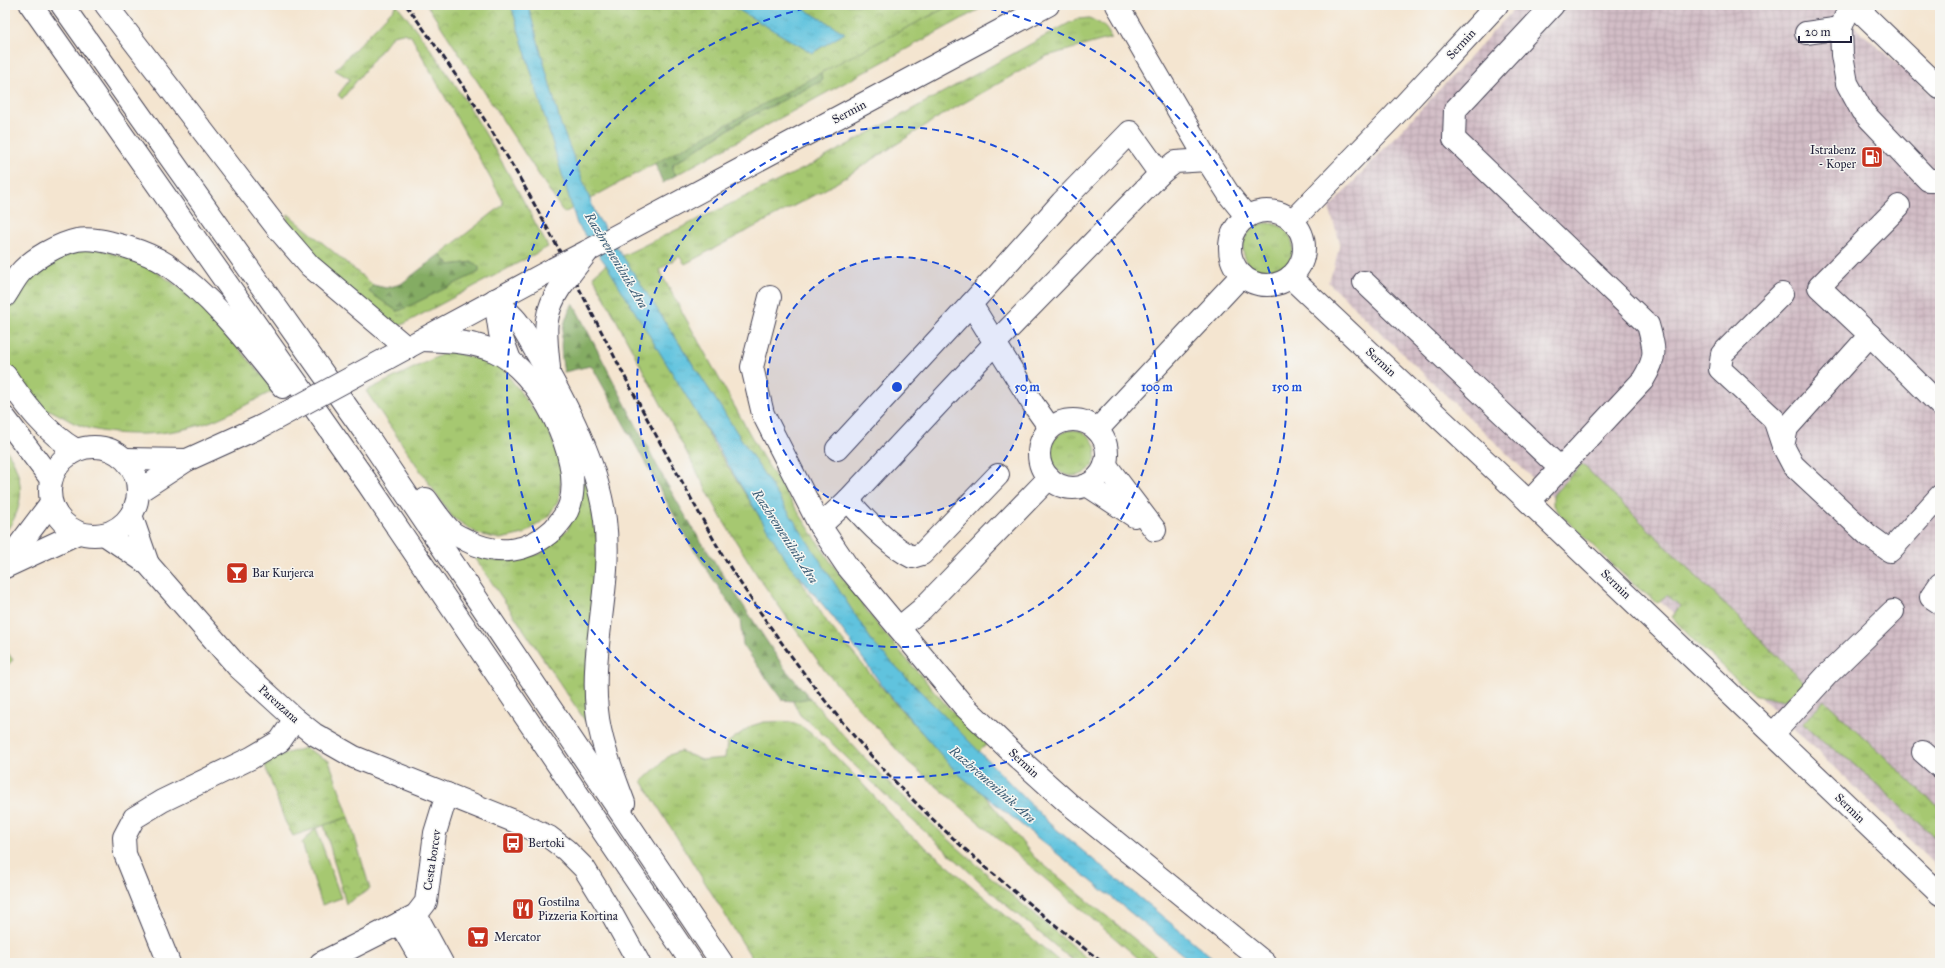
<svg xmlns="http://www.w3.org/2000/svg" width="1945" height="968" font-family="'IM FELL Great Primer',serif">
<defs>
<pattern id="industrial-grid" width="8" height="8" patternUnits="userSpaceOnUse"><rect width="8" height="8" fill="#d2bdc6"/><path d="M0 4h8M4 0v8" fill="none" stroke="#b4a2ab"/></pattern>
<pattern id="grass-tufts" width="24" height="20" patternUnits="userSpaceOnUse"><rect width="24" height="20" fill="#a6c871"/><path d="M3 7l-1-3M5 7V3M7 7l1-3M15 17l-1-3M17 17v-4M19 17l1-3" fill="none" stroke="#87a25e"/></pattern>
<pattern id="forest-firs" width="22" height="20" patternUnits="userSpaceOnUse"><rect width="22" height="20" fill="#84ac63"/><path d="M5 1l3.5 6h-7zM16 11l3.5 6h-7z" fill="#6c8c53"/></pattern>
<pattern id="park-crowns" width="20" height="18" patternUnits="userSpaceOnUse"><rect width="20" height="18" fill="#a6c871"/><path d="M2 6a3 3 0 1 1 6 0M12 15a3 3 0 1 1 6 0" fill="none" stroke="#87a25e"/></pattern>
<pattern id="water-ripples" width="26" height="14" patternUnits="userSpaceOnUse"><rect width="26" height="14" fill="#60c3de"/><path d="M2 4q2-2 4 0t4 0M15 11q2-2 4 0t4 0" fill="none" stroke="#53a7bf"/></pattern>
</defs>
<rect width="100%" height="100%" fill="#f6f6f2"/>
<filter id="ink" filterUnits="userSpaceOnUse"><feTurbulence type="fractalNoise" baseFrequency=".025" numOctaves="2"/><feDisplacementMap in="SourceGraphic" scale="8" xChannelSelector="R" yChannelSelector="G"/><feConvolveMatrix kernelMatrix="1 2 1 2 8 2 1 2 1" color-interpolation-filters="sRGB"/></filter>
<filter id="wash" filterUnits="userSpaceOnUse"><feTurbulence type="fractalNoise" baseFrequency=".012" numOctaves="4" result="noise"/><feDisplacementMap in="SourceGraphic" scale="16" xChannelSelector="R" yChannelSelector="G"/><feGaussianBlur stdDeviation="0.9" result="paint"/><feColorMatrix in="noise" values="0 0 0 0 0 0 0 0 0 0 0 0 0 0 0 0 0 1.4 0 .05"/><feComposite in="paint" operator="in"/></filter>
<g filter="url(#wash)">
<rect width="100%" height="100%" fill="#f4e5d0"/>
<path fill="url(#industrial-grid)" d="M1518,5H1830L1940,101V869L1328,282L1334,268L1340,242L1329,208Z"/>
<g fill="url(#grass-tufts)" stroke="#647556">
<path d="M397,5C457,79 504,163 548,247L398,327L330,278L291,230L287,221L288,214L373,285L370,292L397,311L479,271L473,262L449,265L440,254L503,205L502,199L411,36L403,33L393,35L342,99L338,95L350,79L335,70Z"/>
<path d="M914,5H987L676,175L673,170V164L745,119L821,81L820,69Z"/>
<path d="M1089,18C1100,23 1107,26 1111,38L1047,56L934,120L833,185L685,264L679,256L659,270L762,456L832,564L880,628L947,706L987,744L973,758L897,679L717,410L689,358L620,257L809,166L1069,23L1078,19Z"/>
<circle cx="1268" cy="248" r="25"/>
<path d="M97,248L142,263L172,282L198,302L275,390C254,400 233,413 212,421C173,436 113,440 74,423C66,419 58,414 50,410L44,413L21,390L8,363L5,332L9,306L37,267L77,250Z"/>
<path d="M608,263L671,362L714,445L827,622L894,702L945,758L987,790L985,796L1034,857L1164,963H1144L907,761L825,671L757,575L722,519L593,276Z"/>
<path d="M449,351L501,366L549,431L562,467L559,499L548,517L524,534L500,539L478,534L452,517L366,391Z"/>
<circle cx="1073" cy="453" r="23"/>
<path d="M5,448C24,473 27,507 5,532Z"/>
<path d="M1582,464L1805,683L1784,701L1753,694L1696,643L1672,617L1680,606L1667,595L1657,603L1632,583L1560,514L1553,504V495Z"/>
<path d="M584,478C606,529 594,583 590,637C587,665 587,693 586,722L474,556L497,561L540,554L568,529Z"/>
<path d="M5,649L13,660L5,668Z"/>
<path d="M810,698C895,796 992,881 1093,963H1076L1006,905L901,810L815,727L800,715L793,701Z"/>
<path d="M1824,700L1940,809V842L1850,760L1824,743L1803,723Z"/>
<path d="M764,722C774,722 785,720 795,723C814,729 878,801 896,820L903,829L940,859L1061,963H755L642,781L670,755L680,751L702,760L725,758L727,743L751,726Z"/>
<path d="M305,748L329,761L349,817L293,836L285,821L263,760Z"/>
</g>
<g fill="url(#forest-firs)" stroke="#53674f">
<path d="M820,65L822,81L745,119L673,164V170L676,175L663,183L653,159Z"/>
<path d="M440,254L449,265L473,262L479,267V272L401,310L397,311L369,292L373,285L386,288L401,284Z"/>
<path d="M573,303L664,479L693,529L785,669L810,698L793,701L782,700L743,645L740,620L689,542L593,368L590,366L564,372C559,345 560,328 573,303Z"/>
</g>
<g fill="url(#park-crowns)" stroke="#647556">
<path d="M427,5H951L848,58L564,213Z"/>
<path d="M349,817L370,889L346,904L324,825Z"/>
</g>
<path fill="#a6c871" stroke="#647556" d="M316,828L341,898L322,905L302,843Z"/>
<g fill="url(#water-ripples)" stroke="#41728c">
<path d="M511,5H528L561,125L596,215L874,644L1050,824L1219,963H1193L956,772L886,691L833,617L788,563L607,266L577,224Z"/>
<path d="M730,5H797L845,33L812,53Z"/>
</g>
</g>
<g filter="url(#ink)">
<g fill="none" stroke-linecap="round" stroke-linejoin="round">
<g stroke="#423f51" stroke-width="24">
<g id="minor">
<path d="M106,5L278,229L310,266L407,348"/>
<path d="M1117,5L1207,160L1230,196L1247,217"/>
<path d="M1850,5L1841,28L1842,55L1847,83L1862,111L1928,180H1940"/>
<path d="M1854,5L1940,88"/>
<path d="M1806,33L1841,28"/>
<circle cx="1267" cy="248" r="37"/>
<path d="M1292,221L1392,118L1497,5"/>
<path d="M1290,277L1529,502L1940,894"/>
<path d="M1364,282L1561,469"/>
<path d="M1782,294L1722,354L1720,369L1774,419L1783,446"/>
<path d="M770,297L752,367L763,414L820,526L847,566L963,705L1017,757L1068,803L1265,963"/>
<path d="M1870,335L1819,287L1899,206"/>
<path d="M1940,405L1870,335L1787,428L1783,446L1793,465L1868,535L1890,551L1940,496"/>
<circle cx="1073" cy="454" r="34"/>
<path d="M1050,428L1033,404L995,343L1160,174L1175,162L1207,160"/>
<path d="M1097,430L1242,275"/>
<path d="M837,449L971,304"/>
<path d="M1105,464L1155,530"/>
<path d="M1087,485L1134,516"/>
<path d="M848,500C865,520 888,545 912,557L922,554L998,475"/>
<path d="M1529,502L1643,380C1657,357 1655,350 1648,325L1454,139L1455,110L1553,5"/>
<path d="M131,515L148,564"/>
<path d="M820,526L848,500L995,343L971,304L1062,202L1130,132L1160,174"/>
<path d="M104,534L148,564L238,667L295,719L314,734L354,757L519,823L549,837L566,850L584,868L608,907L639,963"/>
<path d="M5,564L51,503"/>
<path d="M5,567L78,533"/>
<path d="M1940,584L1931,597L1940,603"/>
<path d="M899,628L922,609L1049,478"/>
<path d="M1773,734L1827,675L1893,611"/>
<path d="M1923,752L1940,767"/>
<path d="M416,915L442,963"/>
<path d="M400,923L423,963"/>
<path d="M169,963L125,854L124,837L134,818L162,801L251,758L280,741L295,719"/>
<path d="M321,963L416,915L426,902L435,833L447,794"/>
</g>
</g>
<g stroke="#423f51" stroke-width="24">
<g id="major">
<path d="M588,251L1048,5"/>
<path d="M386,359L553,269"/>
<circle cx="94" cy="491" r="44"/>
<path d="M125,459L187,460"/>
<path d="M138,492L187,460L262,426"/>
</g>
</g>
<g stroke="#423f51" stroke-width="24">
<g id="highway">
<path d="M31,5L368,484L692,963"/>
<path d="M62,5L366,434L722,963"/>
<path d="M5,296C10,289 14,280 20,273C32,259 58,244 77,240C93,237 112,243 127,247C140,251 155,257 166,264C213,297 248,343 283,387"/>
<path d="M495,300C503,308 513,315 519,324C526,333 532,345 538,355C566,403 598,464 605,520C613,583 590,647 597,710C600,742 613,773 624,803"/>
<path d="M495,300L500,333L510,360"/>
<path d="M422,340C447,341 470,341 494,351C538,370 584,457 570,504C567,514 561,521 554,529C529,552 498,557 468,541C463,538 457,536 452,532C442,523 434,510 426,499"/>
<path d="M549,368C546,334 541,316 561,286"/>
<path d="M5,375C25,404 45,432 76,450"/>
<path d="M5,418L51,479"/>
</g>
</g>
<use href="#minor" stroke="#fff" stroke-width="22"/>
<use href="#major" stroke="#fff" stroke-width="22"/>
<use href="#highway" stroke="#fff" stroke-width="22"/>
<path stroke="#22223b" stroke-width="3" stroke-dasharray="6 3" stroke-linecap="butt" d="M406,5C450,64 491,127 527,191C580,286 626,384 680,478C697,509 714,542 733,572C786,652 843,730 911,798C971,858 1037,911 1103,963"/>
<g stroke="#423f51" stroke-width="24" stroke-linecap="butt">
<g id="major-bridge">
<path d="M553,269L588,251"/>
<path d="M262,426L386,359"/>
</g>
</g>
<g stroke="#423f51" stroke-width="24" stroke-linecap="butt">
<path id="highway-bridge" d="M561,286L588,251"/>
</g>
<use href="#major-bridge" stroke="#fff" stroke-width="22"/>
<use href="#highway-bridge" stroke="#fff" stroke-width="22"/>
</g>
</g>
<circle cx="897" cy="387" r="130" fill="#1d4ed8" fill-opacity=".12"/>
<g fill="none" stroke="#1d4ed8" stroke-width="2" stroke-dasharray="7 5">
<circle cx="897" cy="387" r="130"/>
<circle cx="897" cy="387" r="260"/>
<path d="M978 6A390 390 0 1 1 816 6"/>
</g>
<defs>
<g id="fuel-square" transform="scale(1.15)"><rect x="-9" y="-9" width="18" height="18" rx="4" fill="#c8321e" stroke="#f6f6f2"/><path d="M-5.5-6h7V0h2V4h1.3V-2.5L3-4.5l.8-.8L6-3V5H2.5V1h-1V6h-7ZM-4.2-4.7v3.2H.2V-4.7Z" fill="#fff"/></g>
<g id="bar-square" transform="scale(1.15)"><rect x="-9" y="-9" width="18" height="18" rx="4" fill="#c8321e" stroke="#f6f6f2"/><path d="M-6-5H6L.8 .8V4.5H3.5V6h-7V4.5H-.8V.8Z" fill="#fff"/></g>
<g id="bus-square" transform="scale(1.15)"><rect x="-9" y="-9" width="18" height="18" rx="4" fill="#c8321e" stroke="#f6f6f2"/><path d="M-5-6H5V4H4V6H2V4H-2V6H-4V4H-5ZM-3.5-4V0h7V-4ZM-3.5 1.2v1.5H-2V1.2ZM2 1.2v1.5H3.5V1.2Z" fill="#fff"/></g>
<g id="restaurant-square" transform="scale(1.15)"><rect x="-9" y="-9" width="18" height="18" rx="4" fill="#c8321e" stroke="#f6f6f2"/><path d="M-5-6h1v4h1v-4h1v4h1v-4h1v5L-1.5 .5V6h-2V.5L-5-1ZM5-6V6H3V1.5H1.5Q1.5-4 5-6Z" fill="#fff"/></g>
<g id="supermarket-square" transform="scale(1.15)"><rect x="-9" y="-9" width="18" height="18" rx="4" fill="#c8321e" stroke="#f6f6f2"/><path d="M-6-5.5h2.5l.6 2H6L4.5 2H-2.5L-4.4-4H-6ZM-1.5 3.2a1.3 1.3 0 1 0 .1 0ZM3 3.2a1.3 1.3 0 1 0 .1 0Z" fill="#fff"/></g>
</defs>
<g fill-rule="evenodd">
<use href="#fuel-square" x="1872" y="157"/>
<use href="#bar-square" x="237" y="573"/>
<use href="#bus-square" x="513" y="843"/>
<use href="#restaurant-square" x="523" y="909"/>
<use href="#supermarket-square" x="478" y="937"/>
</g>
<g text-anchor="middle" stroke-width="3" stroke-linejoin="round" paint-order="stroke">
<g font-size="12" fill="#22223b" stroke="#f6f6f2">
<text transform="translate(1461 44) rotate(-47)" y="4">Sermin</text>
<text transform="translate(849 112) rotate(-28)" y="4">Sermin</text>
<text transform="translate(1381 362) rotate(43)" y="4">Sermin</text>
<text transform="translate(1616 584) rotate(44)" y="4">Sermin</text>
<text transform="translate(279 704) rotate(42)" y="4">Parenzana</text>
<text transform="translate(1024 763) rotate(43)" y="4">Sermin</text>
<text transform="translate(1850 808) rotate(44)" y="4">Sermin</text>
<text transform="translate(432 860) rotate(-81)" y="4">Cesta borcev</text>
</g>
<g font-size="12" fill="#22223b" stroke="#f6f6f2" text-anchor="start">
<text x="1856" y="154" text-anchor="end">Istrabenz<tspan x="1856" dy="14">- Koper</tspan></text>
<text x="252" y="577">Bar Kurjerca</text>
<text x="528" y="847">Bertoki</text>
<text x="538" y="906">Gostilna<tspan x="538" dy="14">Pizzeria Kortina</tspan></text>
<text x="494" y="941">Mercator</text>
</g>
<g font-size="13" font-style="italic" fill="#385a74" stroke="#f6f6f2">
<text transform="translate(617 260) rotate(59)" y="5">Razbremenilnik Ara</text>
<text transform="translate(786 536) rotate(57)" y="5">Razbremenilnik Ara</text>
<text transform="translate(993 784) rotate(41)" y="5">Razbremenilnik Ara</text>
</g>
</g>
<circle cx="897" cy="387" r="6" fill="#1d4ed8" stroke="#f6f6f2" stroke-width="2"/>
<g font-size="12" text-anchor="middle" font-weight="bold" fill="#1d4ed8" stroke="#f6f6f2" stroke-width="3" stroke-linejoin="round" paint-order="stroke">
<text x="1027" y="391">50 m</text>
<text x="1157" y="391">100 m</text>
<text x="1287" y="391">150 m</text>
</g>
<rect width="1945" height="968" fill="none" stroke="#f6f6f2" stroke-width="20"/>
<path d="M1799 36v6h52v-6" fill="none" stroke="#22223b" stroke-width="2"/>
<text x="1805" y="36" font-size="12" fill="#22223b" stroke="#f6f6f2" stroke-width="3" paint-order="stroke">20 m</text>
</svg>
